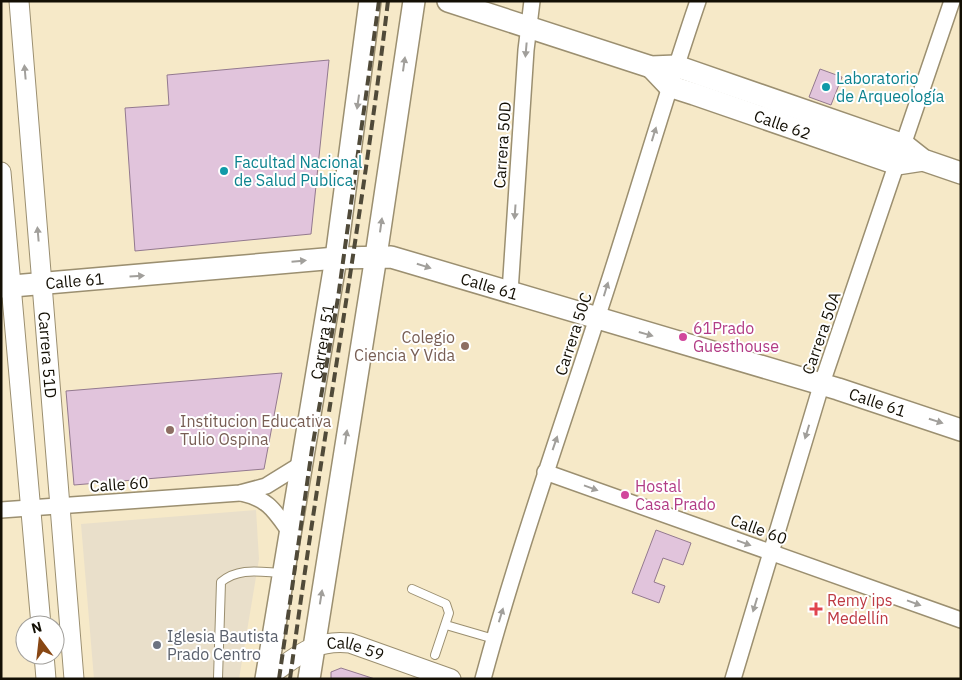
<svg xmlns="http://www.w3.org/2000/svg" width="962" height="680" font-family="'IBM Plex Sans',sans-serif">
<rect width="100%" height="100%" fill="#f6e9c8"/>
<path fill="#e9dfca" d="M256,510L259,559L239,679H94L81,524Z"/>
<g fill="#e1c4dc" stroke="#93798f">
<path d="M329,60L311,234L135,251L125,108L169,105L167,75Z"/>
<path d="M820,69L842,77L831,105L809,97Z"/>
<path d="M282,373L264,469L74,485L66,391Z"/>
<path d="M656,530L691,543L683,565L663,558L654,582L665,586L659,603L632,593Z"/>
<path d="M341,668L375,679H331V672Z"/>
</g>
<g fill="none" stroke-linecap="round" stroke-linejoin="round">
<g stroke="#9b8f70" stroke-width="10">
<g id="service">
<path d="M412,589L446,604L449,613L435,655"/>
<path d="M446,625L494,639"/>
<path d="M218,678L221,582C239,567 260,572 282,573"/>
</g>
</g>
<g stroke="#9b8f70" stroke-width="18">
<g id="minor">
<path d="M510,292L526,50L532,1"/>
<path d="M545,472L961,620"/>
<path d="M241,493C268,499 274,510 289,531"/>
<path d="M1,510L240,493L266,486L300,465"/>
<path d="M483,679C516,557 558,438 597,318C632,213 662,106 698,1"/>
<path d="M733,679L821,386L952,1"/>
</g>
</g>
<g stroke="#9b8f70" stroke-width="21">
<g id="tertiary">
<path id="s1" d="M19,1L74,679"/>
<path d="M1,172L41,625"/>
<path d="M44,655L46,679"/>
<path id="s2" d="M266,678C296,658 311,639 350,643L451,679"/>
</g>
</g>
<g stroke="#9b8f70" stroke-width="24">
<g id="secondary">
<path d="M448,1L651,67L676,66L904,145L923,160L961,173"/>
<path id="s3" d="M651,67L669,86L694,94L897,164L923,160"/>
<path id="s4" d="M1,287L336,258L391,257L838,389L961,430"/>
<path id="s5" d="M266,679L336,258L370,1"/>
<path d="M309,679L376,256L414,1"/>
</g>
</g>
<use href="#service" stroke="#fff" stroke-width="8"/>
<use href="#minor" stroke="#fff" stroke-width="15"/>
<use href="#tertiary" stroke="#fff" stroke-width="19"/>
<use href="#secondary" stroke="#fff" stroke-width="21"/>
<g stroke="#504a39" stroke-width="4" stroke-dasharray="10 5" stroke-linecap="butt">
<path d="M279,679L312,449L338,298L379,1"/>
<path d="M290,679C320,452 361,228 388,1"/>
</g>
</g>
<defs><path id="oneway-solid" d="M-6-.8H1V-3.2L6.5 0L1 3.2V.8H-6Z" transform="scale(1.25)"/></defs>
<g fill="#a19f9b">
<use href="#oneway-solid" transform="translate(526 50) rotate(95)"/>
<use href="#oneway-solid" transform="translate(404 64) rotate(-82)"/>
<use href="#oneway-solid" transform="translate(25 72) rotate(-95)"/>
<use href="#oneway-solid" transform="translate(358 102) rotate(98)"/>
<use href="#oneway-solid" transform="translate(654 134) rotate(-73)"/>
<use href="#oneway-solid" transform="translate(515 212) rotate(94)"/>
<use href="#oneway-solid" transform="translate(381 225) rotate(-82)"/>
<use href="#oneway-solid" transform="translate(38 234) rotate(-95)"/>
<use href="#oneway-solid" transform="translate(299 261) rotate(-5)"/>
<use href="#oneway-solid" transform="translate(424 266) rotate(17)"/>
<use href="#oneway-solid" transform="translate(137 276) rotate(-4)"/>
<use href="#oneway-solid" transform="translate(606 289) rotate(-73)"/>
<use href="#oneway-solid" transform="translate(646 334) rotate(16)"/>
<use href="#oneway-solid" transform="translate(936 421) rotate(18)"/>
<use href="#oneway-solid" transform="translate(807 432) rotate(107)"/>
<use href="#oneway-solid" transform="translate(346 437) rotate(-81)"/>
<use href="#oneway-solid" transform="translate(555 443) rotate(-71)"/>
<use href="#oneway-solid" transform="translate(591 488) rotate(20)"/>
<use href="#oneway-solid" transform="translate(744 543) rotate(20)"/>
<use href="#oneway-solid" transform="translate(321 597) rotate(-81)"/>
<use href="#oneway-solid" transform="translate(914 603) rotate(20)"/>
<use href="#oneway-solid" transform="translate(755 605) rotate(107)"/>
<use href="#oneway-solid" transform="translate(501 615) rotate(-73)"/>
</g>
<g fill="#0f9aa8" stroke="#fff" stroke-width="2">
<circle cx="826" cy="87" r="5"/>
<circle cx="224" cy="171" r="5"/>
</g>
<g fill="#d1479c" stroke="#fff" stroke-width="2">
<circle cx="683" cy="337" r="5"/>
<circle cx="625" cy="495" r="5"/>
</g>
<g fill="#8d6e63" stroke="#fff" stroke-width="2">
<circle cx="465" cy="346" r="5"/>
<circle cx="170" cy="430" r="5"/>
</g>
<path fill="#e0444e" stroke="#fff" stroke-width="2" d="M813.5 601.5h5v5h5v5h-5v5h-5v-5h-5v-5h5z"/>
<circle fill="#6b7280" stroke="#fff" stroke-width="2" cx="157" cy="645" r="5"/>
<g text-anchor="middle" stroke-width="4" stroke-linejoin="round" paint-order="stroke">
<g font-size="16" fill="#0d838f" stroke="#fff" text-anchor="start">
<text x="836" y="84">Laboratorio<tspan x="836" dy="18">de Arqueología</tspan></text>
<text x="234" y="168">Facultad Nacional<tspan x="234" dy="18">de Salud Publica</tspan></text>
</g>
<g font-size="16" fill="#130f04" stroke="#fff">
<text dy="6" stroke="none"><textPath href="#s3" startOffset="146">Calle 62</textPath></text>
<text transform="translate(502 145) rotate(-86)" y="6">Carrera 50D</text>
<text dy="6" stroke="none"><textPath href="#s4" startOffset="74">Calle 61</textPath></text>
<text dy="6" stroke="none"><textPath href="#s4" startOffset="494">Calle 61</textPath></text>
<text transform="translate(821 333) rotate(-71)" y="6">Carrera 50A</text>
<text transform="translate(573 334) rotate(-72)" y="6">Carrera 50C</text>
<text dy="6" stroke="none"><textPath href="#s5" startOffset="342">Carrera 51</textPath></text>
<text dy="6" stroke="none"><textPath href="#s1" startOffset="355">Carrera 51D</textPath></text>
<text dy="6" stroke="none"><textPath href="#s4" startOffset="899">Calle 61</textPath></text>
<text transform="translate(119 484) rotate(-4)" y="6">Calle 60</text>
<text transform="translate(759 529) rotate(20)" y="6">Calle 60</text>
<text dy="6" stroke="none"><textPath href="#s2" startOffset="100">Calle 59</textPath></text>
</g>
<g font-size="16" fill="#b23c85" stroke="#fff" text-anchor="start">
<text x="693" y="334">61Prado<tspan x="693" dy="18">Guesthouse</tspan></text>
<text x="635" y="492">Hostal<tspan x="635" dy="18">Casa Prado</tspan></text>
</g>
<g font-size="16" fill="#785e54" stroke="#fff" text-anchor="end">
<text x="455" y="343">Colegio<tspan x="455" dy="18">Ciencia Y Vida</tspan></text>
<text x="180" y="427" text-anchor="start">Institucion Educativa<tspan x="180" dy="18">Tulio Ospina</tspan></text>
</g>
<g font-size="16" fill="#be3a42" stroke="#fff" text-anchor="start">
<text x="827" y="606">Remy ips<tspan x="827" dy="18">Medellín</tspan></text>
</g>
<g font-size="16" fill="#5b616d" stroke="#fff" text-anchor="start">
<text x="167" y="642">Iglesia Bautista<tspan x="167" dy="18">Prado Centro</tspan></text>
</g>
</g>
<rect width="962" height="680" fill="none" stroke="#130f04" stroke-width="5"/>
<g transform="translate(40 640) rotate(345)"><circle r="24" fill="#ffffff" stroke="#a19f9b"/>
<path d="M0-4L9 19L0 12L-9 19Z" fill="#884714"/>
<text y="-8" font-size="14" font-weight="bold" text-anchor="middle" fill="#130f04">N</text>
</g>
</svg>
